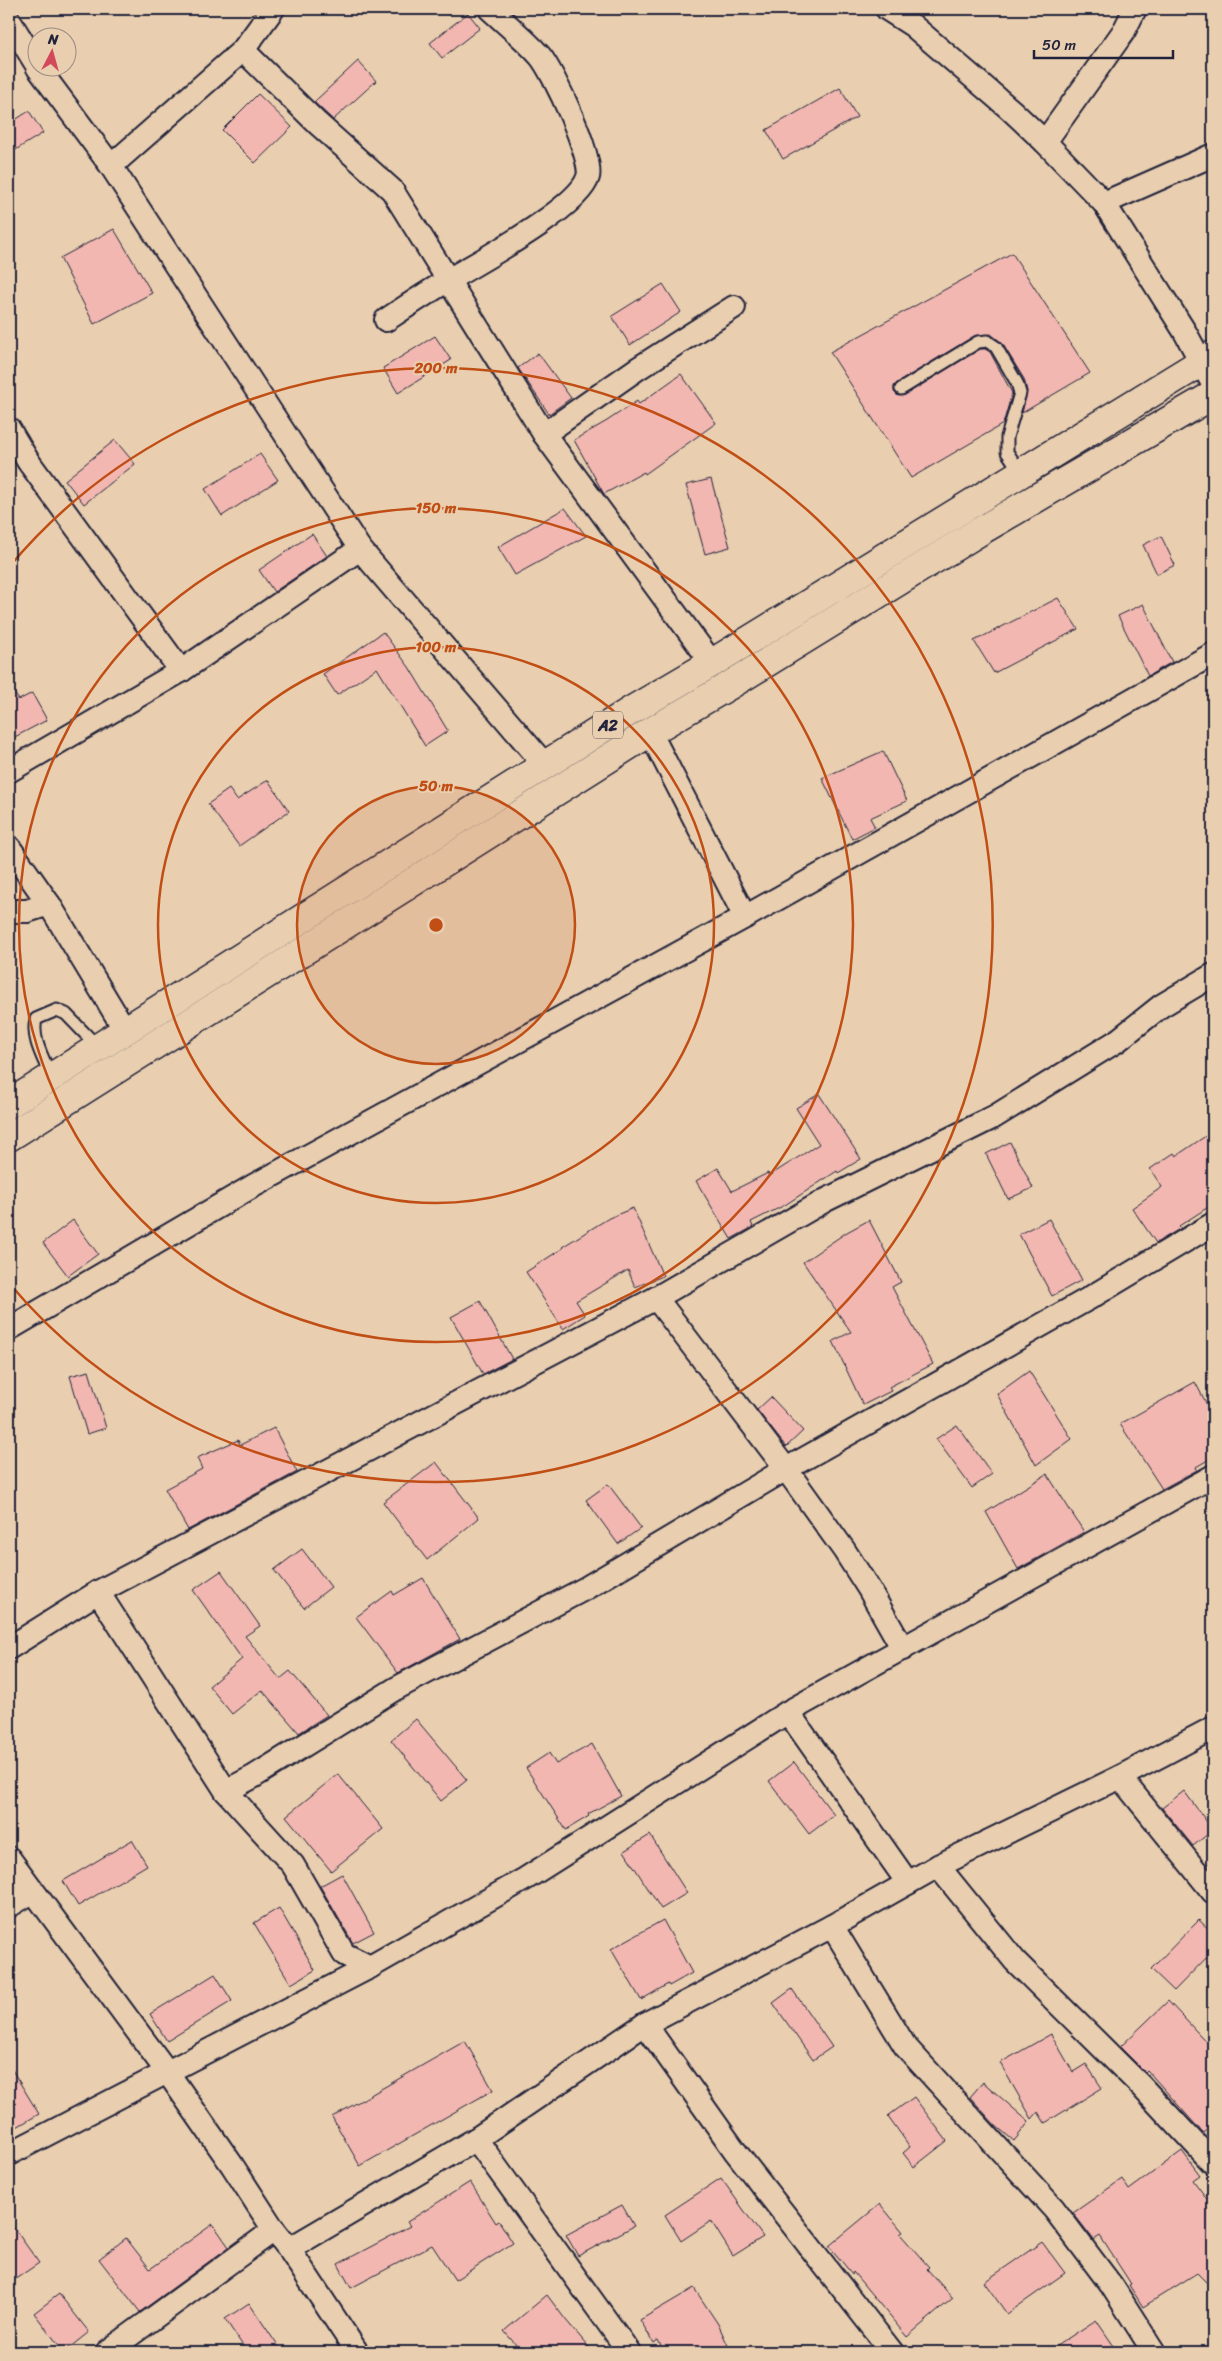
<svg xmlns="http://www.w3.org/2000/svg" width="1222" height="2361" font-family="Sriracha,sans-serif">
<rect width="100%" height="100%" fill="#e9cfb0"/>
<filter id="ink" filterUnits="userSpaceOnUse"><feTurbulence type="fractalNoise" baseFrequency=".02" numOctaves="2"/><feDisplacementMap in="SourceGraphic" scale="10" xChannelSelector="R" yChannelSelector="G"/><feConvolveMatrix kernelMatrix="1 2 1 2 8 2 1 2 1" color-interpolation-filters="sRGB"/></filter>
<g filter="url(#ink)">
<g fill="#f2b7b0" stroke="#22223b">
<path d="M468,13L480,28L442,58L430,43Z"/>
<path d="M358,61L376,81L333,120L314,102Z"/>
<path d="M840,88L857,117L783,159L766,130Z"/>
<path d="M258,94L292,127L255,163L222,130Z"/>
<path d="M29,111L43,133L9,154V124Z"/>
<path d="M114,229L152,293L94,324L60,258Z"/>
<path d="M1012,253L1090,373L1022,413L1027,391L1024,379L1002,343L991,334L974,336L897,383L894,386V392L898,396L905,395L980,349H985L990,352L1012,393L1003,424L911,478L830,352Z"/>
<path d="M663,284L681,312L630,345L612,316Z"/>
<path d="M435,336L451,360L398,393L383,368Z"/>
<path d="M538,353L571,398L549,414L518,368Z"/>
<path d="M681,374L716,423L645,474L644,472L604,494L574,440L607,421L637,401L639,404Z"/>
<path d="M115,440L135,464L84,504L65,480Z"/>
<path d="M260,454L278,480L222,516L205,489Z"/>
<path d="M711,479L730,547L705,554L686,485Z"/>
<path d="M565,508L586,536L515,575L498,547Z"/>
<path d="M312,534L327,556L274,592L259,570Z"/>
<path d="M1161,536L1175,565L1157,574L1143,545Z"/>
<path d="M1058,598L1078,629L994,673L974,641Z"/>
<path d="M1143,604L1172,662L1148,676L1118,616Z"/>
<path d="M383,632L409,667L448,731L425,746L377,668L337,695L323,674Z"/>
<path d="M9,686L19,700L32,693L47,720L9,740Z"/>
<path d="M883,751L907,801L870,818L875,827L852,839L822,778Z"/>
<path d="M268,780L289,811L239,846L208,804L229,789L237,800Z"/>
<path d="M819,1094L861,1159L838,1173L837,1171L785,1205L751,1222L753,1227L731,1239L696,1181L718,1168L732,1191L768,1173L769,1176L819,1144L796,1108Z"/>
<path d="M1213,1131V1204L1179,1226L1181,1228L1156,1243L1132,1208L1162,1187L1150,1169L1174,1153L1176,1156Z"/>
<path d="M1010,1142L1033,1188L1008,1199L986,1154Z"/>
<path d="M633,1208L663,1276L635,1287L628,1270L576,1301L585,1315L563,1329L526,1272L563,1248L562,1247L609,1218Z"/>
<path d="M1049,1219L1082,1280L1052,1296L1019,1234Z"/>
<path d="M73,1220L98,1254L68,1276L43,1243Z"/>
<path d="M869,1220L901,1282L892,1287L933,1364L889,1387L891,1391L863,1405L833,1341L851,1332L803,1262L847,1232Z"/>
<path d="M480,1301L512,1359L483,1374L451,1317Z"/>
<path d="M89,1371L106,1428L87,1434L70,1376Z"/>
<path d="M1029,1371L1072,1439L1036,1465L997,1394Z"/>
<path d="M1195,1382L1213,1416V1457L1196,1467L1197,1470L1162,1489L1120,1424Z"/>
<path d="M771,1397L803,1431L786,1447L757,1410Z"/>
<path d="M957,1425L992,1474L972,1488L936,1439Z"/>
<path d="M274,1428L297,1472L188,1530L165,1489L202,1469L197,1458L238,1440L240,1445Z"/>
<path d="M436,1462L479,1518L427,1560L383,1502Z"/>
<path d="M1047,1474L1084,1532L1018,1569L986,1512Z"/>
<path d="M608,1484L641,1528L618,1544L586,1500Z"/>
<path d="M302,1549L331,1587L304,1608L274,1570Z"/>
<path d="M221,1571L260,1626L245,1636L280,1679L290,1671L327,1715L299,1733L262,1690L232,1714L209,1686L242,1659L193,1590Z"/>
<path d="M423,1578L460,1639L398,1673L356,1617L392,1591L394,1595Z"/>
<path d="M416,1719L467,1780L441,1801L391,1740Z"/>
<path d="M592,1744L621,1796L588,1814L589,1816L566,1830L526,1768L549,1753L556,1764Z"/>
<path d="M794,1762L834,1815L809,1834L769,1781Z"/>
<path d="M338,1774L383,1829L331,1871L286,1816Z"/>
<path d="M1184,1791L1213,1830L1193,1846L1162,1808Z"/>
<path d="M650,1835L687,1893L661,1909L624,1851Z"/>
<path d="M132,1840L147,1865L78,1906L63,1881Z"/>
<path d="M342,1874L374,1932L353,1943L320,1886Z"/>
<path d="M279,1908L315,1970L291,1984L254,1923Z"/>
<path d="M663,1920L692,1973L669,1986L668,1984L641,2000L611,1949Z"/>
<path d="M1199,1920L1213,1933V1951L1174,1991L1151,1969Z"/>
<path d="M215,1974L232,2001L167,2041L150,2014Z"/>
<path d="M792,1989L832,2047L813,2060L773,2003Z"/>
<path d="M1168,2001L1213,2049V2124L1203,2133L1147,2070L1145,2072L1120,2047Z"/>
<path d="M1051,2034L1073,2072L1086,2064L1102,2088L1045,2123L1038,2112L1032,2119L1000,2063Z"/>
<path d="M465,2041L493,2090L360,2166L332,2117Z"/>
<path d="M9,2065L39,2114L15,2128L9,2118Z"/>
<path d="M983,2082L1029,2122L1014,2141L995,2125L970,2097Z"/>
<path d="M914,2097L947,2141L914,2167L903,2153L910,2147L888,2116Z"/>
<path d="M1182,2151L1200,2175L1193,2180L1213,2207V2289L1197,2273L1143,2307L1129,2285L1131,2284L1100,2236L1094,2240L1073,2213L1122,2179L1129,2190Z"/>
<path d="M721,2178L763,2237L733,2256L711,2221L681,2241L665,2215Z"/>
<path d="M470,2182L496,2223L499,2221L513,2243L455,2280L432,2245L351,2288L338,2264L410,2226L407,2222Z"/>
<path d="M880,2204L903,2232L900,2234L929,2267L927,2269L953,2298L907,2337L853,2272L852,2274L829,2246Z"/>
<path d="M622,2205L634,2226L578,2256L566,2235Z"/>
<path d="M9,2221L39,2263L14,2280L9,2272Z"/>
<path d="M213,2224L229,2247L140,2312L99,2259L126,2238L150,2269Z"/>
<path d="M1042,2242L1065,2273L1007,2314L984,2282Z"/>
<path d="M694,2288L718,2324L731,2352H664L658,2340L654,2343L640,2320Z"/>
<path d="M59,2294L89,2332L64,2352L34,2313Z"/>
<path d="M547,2295L565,2319L593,2352H522L504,2331Z"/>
<path d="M249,2303L282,2352H247L225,2319Z"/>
<path d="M1096,2320L1118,2352H1047Z"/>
</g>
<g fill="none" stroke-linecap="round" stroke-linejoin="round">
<g stroke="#22223b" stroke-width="15">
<g id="service">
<path d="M901,389L978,342L987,341L996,347L1017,383L1020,393L1007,437V452L1021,473"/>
<path d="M51,1077C44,1059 31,1039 36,1019L57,1010L66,1014L99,1048"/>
</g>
</g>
<g stroke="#22223b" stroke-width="26">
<g id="minor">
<path d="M887,9L912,25L1011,110L1045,142L1104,203L1185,332L1213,384"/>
<path d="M9,20L38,67"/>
<path d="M243,50L317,123L392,190L544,434L712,663"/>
<path d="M38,68L111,166L360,549L544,764"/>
<path d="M1045,142L1124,31L1135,9"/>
<path d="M111,166L243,50L273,9"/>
<path d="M1104,203L1213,155"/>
<path d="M386,320C407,306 428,292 450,279C480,261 579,208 588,177C594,159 553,71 540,56C525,39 506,24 490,9"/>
<path d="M9,429L28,461L181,671"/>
<path d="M544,434L637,369L734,307"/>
<path d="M650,732L745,917"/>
<path d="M9,771L181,671L360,549"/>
<path d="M9,847L49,904L125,1030"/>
<path d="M9,911H27L49,904"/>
<path d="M656,1298L786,1469L844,1550L869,1589L903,1649"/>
<path d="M9,1329L253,1186L745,917L1213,654"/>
<path d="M98,1592L226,1791L293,1865L344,1954L370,1967"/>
<path d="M9,1648L98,1592L656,1298L826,1200L994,1117L1117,1041L1161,1006L1213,975"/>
<path d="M788,1712L908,1883"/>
<path d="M1120,1777L1213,1892"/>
<path d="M226,1791L253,1777L395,1689L586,1588L786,1469L1088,1299L1213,1224"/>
<path d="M9,1858L168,2073L232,2165L274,2230L289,2249L357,2352"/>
<path d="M938,1866L1015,1961L1140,2085L1213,2163"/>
<path d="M9,1906L32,1892"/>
<path d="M832,1926L905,2046L1054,2209L1112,2286L1154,2352"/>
<path d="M645,2024L735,2151L892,2352"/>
<path d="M476,2139L629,2352"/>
<path d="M9,2154L370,1967L525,1879L788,1712L1213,1476"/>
<path d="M289,2249L476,2139L645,2024L832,1926L938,1866L1120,1777L1213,1728"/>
<path d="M107,2352L274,2230"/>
</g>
</g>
<g stroke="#22223b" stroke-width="31">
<g id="trunk">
<path d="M9,1104L632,710L712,663L1213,355"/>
<path d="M9,1137L650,732L730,685L980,531L1213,395"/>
</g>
</g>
<use href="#service" stroke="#e9cfb0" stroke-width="11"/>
<use href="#minor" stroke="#e9cfb0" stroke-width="22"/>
<use href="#trunk" stroke="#e9cfb0" stroke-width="28"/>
</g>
</g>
<circle cx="436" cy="925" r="139" fill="#c04e15" fill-opacity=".12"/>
<g fill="none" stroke="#c04e15" stroke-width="2.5">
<circle cx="436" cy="925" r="139"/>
<circle cx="436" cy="925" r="278"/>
<circle cx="436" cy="925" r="417"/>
<path d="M9 567A557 557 0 1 1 9 1283"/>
</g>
<g text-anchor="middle" stroke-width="4" stroke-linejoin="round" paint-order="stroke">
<rect fill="#e9cfb0" stroke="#5e565e" stroke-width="1" x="593" y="711.5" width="30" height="27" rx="4"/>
<g font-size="16" font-weight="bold" fill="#22223b">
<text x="608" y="731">A2</text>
</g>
</g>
<circle cx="436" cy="925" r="8" fill="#c04e15" stroke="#e9cfb0" stroke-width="2.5"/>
<g font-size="15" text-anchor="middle" font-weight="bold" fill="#c04e15" stroke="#e9cfb0" stroke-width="4" stroke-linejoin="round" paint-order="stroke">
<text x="436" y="373">200 m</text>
<text x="436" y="513">150 m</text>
<text x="436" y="652">100 m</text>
<text x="436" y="791">50 m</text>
</g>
<rect width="1222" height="2361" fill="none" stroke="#e9cfb0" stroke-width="30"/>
<rect x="15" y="15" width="1192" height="2331" fill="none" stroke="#22223b" stroke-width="2" filter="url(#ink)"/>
<g transform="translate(52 52) rotate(6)"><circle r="24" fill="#e9cfb0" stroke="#998a81"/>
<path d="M0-4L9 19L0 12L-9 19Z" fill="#d1495b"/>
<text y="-8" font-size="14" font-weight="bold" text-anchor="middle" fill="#22223b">N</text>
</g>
<path d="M1034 50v8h139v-8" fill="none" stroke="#22223b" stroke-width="2.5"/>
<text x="1042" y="50" font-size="15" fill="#22223b" stroke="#e9cfb0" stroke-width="4" paint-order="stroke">50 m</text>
</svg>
